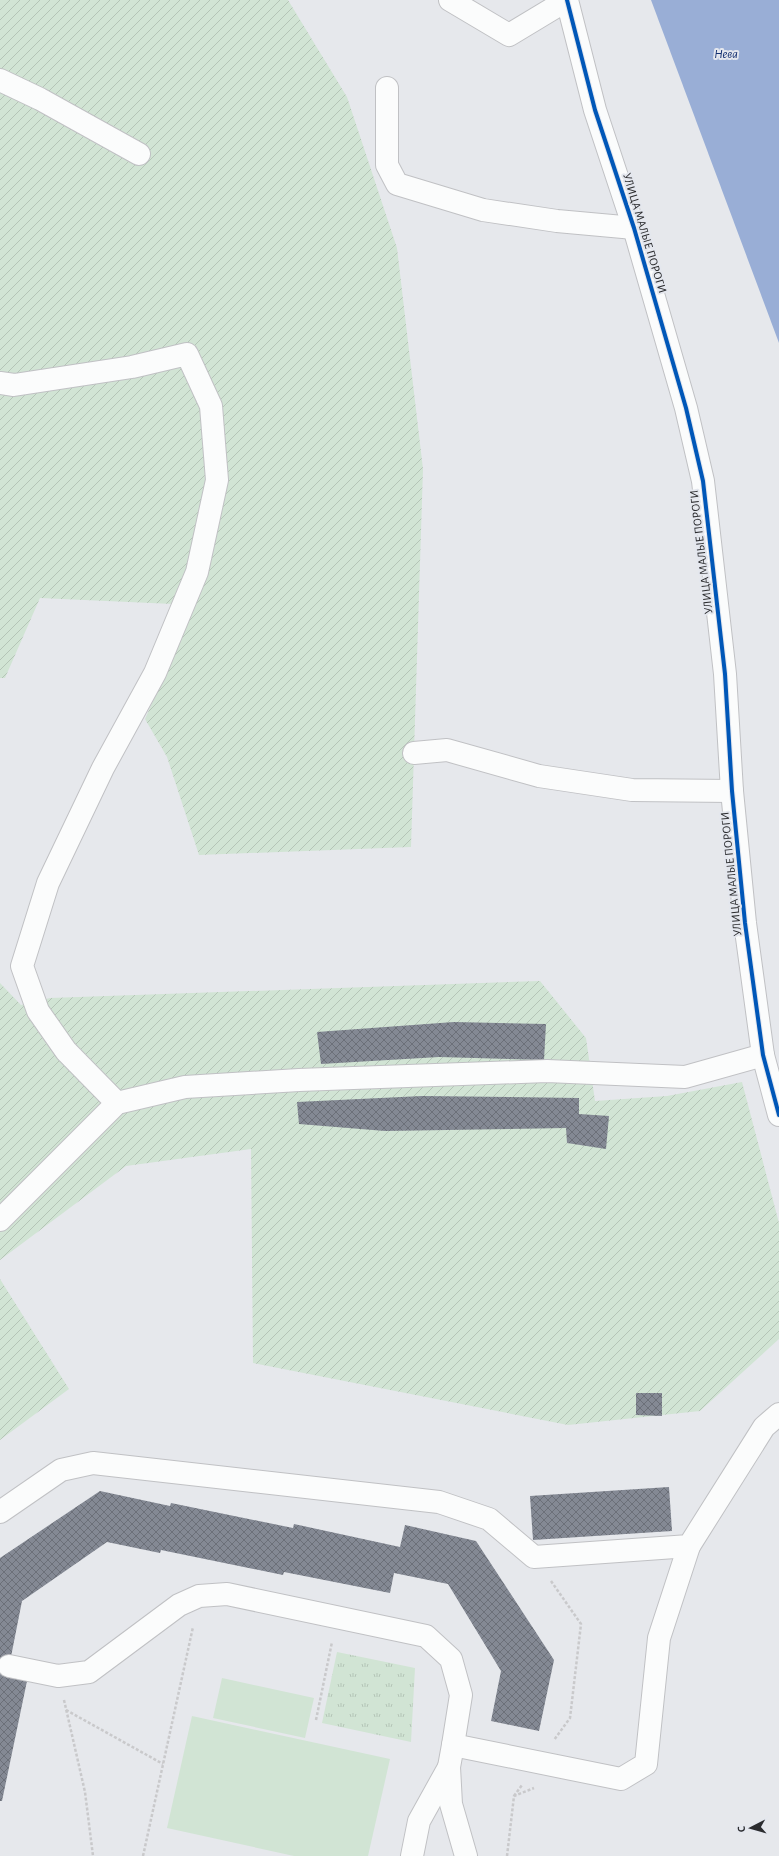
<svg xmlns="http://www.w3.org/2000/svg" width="779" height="1856" font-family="'Alegreya Sans',sans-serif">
<defs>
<pattern id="park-tufts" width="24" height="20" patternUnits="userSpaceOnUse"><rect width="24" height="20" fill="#d1e4d4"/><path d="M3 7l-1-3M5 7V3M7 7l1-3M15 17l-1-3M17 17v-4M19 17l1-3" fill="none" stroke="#b4c4b6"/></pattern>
<pattern id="garden-furrows" width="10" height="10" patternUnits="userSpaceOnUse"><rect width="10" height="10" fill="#d1e4d4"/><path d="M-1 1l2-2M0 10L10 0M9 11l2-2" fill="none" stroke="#b4c4b6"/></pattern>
<pattern id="building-cross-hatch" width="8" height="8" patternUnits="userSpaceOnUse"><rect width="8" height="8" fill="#848994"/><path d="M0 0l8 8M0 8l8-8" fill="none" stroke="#6c7079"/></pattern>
</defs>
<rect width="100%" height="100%" fill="#e6e8ec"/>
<g fill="#d1e4d4">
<path d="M222,1678L314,1698L305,1738L213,1718Z"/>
<path d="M192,1716L390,1759L368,1856H294L167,1828Z"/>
</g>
<path fill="url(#park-tufts)" d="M337,1652L415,1668L411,1742L322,1723Z"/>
<g fill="url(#garden-furrows)">
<path d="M0,0H288L347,97L397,248L423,469L411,847L199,855L167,757L145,719L195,605L40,598L5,678H0Z"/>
<path d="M540,981L586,1038L595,1101L667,1096L742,1082L779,1223V1339L700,1411L568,1425L253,1363L251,1149L126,1166L0,1260V983L21,1005L50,998Z"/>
<path d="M0,1279L69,1389L0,1440Z"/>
</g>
<path fill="#99aed6" d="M651,0H779V343Z"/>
<g fill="url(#building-cross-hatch)">
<path d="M454,1022L546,1024L544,1060L439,1057L321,1064L317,1032Z"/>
<path d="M422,1096L579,1098V1114L609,1116L606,1149L567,1143L566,1128L385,1131L299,1124L297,1102Z"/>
<path d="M636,1393H662V1416L636,1415Z"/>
<path d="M669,1487L672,1531L533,1540L530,1496Z"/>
<path d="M100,1491L170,1506L171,1503L293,1528L294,1524L400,1547L405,1525L476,1541L554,1660L539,1731L491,1721L501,1671L448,1584L394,1573L390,1593L284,1572L283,1575L161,1550L160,1553L107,1542L22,1601L7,1677L27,1681L2,1801H0V1558Z"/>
</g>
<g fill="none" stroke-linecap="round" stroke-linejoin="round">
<g stroke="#c0c1c4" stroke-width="24">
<g id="minor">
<path d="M450,0L509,35L567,0"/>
<path d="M567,0L595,110L634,228L686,408L703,481L725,674L732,791L745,923L763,1055L779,1115"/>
<path d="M0,80L40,99L139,154"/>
<path d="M387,88V165L397,184L483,210L557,221L634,228"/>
<path d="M0,383L14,385L132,367L187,354L211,406L217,480L197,572L155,673L103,768L48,883L22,966L38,1011L66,1051L117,1103"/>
<path d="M414,753L447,750L539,776L632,790L732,791"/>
<path d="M0,1220L117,1103L185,1087L299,1080L547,1071L685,1077L763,1055"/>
<path d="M0,1512L61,1470L93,1463L439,1502L489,1519L534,1557L689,1546L764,1427L779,1414"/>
<path d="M9,1666L58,1676L89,1672L179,1605L199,1596L227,1594L426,1636L451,1659L461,1695L453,1745"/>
<path d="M412,1856L419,1821L449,1767"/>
<path d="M466,1856L451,1804L449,1767L453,1745L621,1779L646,1764L659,1638L689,1546"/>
</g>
</g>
<g stroke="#c9c9cb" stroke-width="2.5" stroke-dasharray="3 2" stroke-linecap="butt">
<path d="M551,1581L581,1624L570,1718L554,1740"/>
<path d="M64,1700L85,1792L93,1856"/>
<path d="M66,1710L163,1764"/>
<path d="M316,1720L332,1642"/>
<path d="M514,1796L522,1785"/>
<path d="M143,1856L193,1627"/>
<path d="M507,1856L514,1796L534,1788"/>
</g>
<use href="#minor" stroke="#fbfcfc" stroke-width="22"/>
<g stroke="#e4e7ee" stroke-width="6">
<path id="cycleway" d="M567,0L595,110L634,228L686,408L703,481L725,674L732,791L745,923L763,1055L779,1115"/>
</g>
<use href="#cycleway" stroke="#0057b8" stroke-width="4"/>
</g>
<g text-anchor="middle" stroke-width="4" stroke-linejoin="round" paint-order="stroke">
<g font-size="12" fill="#2b2c2f" stroke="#e4e7ee">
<text transform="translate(645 233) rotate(73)" y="4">УЛИЦА МАЛЫЕ ПОРОГИ</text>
<text transform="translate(701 552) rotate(-97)" y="4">УЛИЦА МАЛЫЕ ПОРОГИ</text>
<text transform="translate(731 874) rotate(-96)" y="4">УЛИЦА МАЛЫЕ ПОРОГИ</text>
</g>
<g font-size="13" font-style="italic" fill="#112e70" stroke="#e4e7ee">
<text x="726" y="58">Нева</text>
</g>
</g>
<g transform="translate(751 1828) rotate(264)" stroke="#e4e7ee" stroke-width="3" paint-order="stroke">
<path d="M0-3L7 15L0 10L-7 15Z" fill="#2b2c2f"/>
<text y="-6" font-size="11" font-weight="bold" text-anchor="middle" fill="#2b2c2f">С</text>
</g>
</svg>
